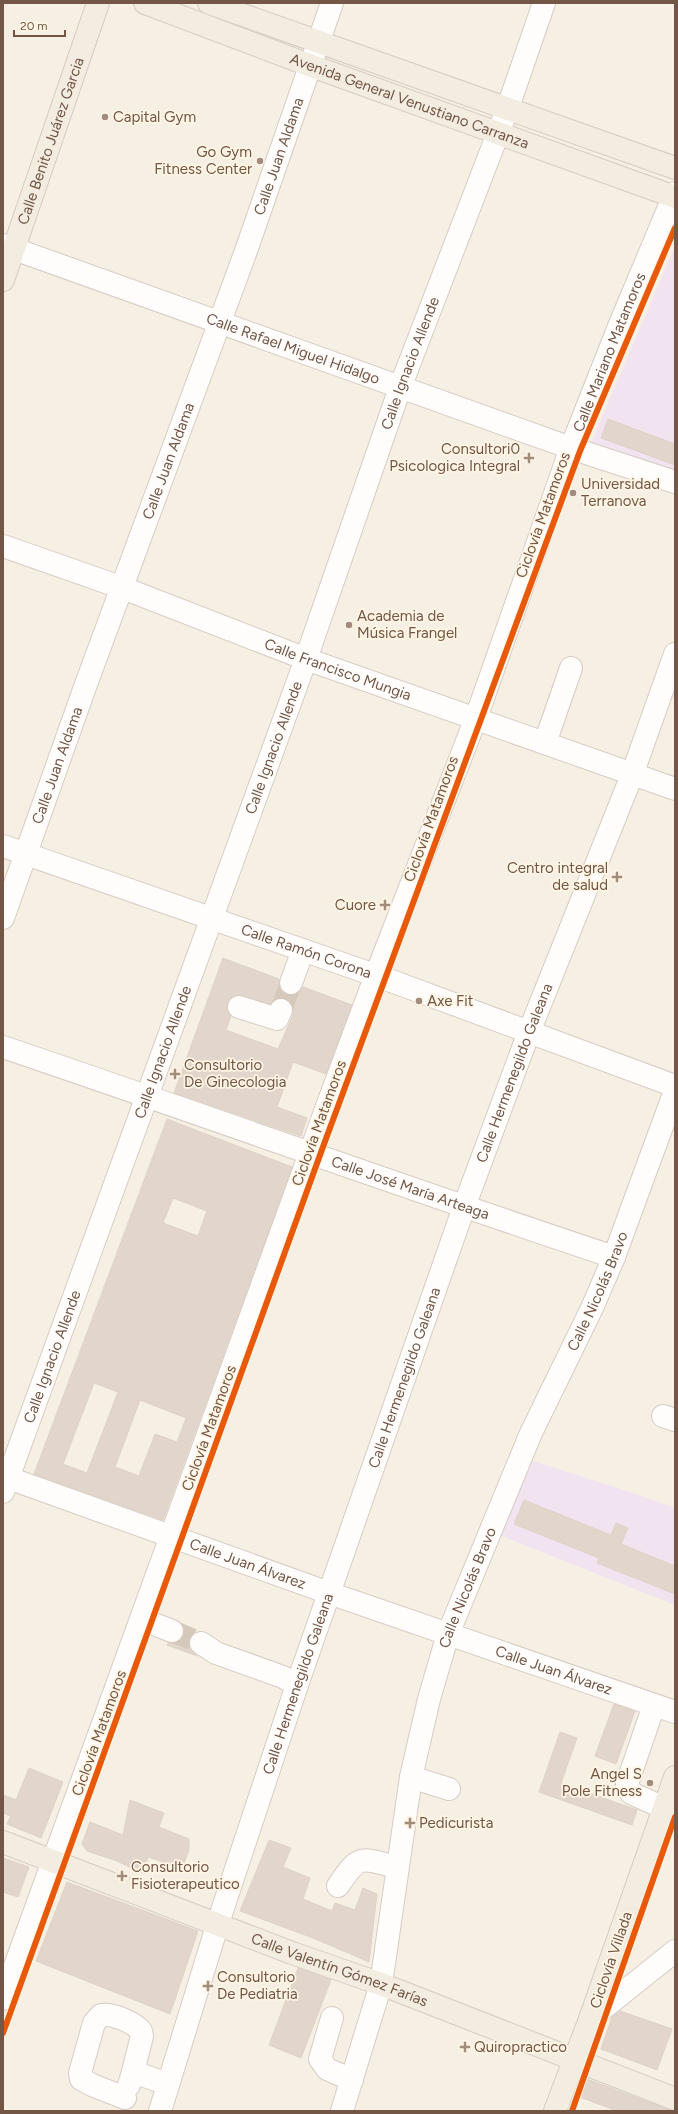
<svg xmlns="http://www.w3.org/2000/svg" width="678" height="2114" font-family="Figtree,sans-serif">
<rect width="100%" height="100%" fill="#f6efe4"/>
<g fill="#f2e3f0">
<path d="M675,246V472L591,443Z"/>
<path d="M523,1458L624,1490L675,1508V1605L494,1533Z"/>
</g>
<g fill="#e2d6cc" stroke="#dfd2c6" fill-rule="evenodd">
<path d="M608,419L675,444V465L601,438Z"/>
<path d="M223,958L279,979V986L286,995H294L299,992L303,987L352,1005L326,1074L293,1062L277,1107L307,1118L301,1136L174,1093ZM237,995L270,1004L274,1000L280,998L291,1002L293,1008V1015L278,1049L226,1030L231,1016L227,1010V1004L230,998Z"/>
<path d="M167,1119L292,1167L163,1520L34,1474ZM173,1198L207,1211L198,1236L163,1223ZM94,1383L118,1392L87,1473L63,1464ZM140,1400L186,1418L177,1442L155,1434L139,1476L115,1467Z"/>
<path d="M524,1500L611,1535L616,1523L628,1528L621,1544L675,1566V1594L597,1563L599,1558L514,1524Z"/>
<path d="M184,1629L195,1633L190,1636L189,1643L190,1649L197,1656L167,1645L168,1643H174L180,1640L184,1635Z"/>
<path d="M614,1704L635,1711L616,1764L595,1756Z"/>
<path d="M560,1732L577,1738L561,1783L637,1810L632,1825L539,1792Z"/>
<path d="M29,1768L63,1782L41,1838L7,1824L11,1816L3,1813V1795L16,1800Z"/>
<path d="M130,1800L164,1813L159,1827L189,1839V1850L182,1868L148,1857L142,1873L117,1861L87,1851L82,1844L90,1822L123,1835Z"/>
<path d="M269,1840L291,1848L283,1867L310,1878L303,1899L332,1911L335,1903L355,1910L363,1888L377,1894L369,1962L313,1938L240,1911Z"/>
<path d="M3,1858L29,1867L18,1897L3,1892Z"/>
<path d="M67,1882L198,1931L170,2014L36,1961Z"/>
<path d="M298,1968L331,1980L301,2058L269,2045Z"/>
<path d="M620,2011L672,2029L657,2070L601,2049L612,2017Z"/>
<path d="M587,2079L669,2110V2111H617L580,2097Z"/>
</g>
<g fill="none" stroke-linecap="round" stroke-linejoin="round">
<g stroke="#d5c9bc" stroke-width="22" stroke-dasharray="22 11" stroke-linecap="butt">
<path d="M281,1010L291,983"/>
<path d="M172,1631L201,1643"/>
</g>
<g stroke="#d7ccc3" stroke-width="24">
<g id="minor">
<path id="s1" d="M3,245L571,448L675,482"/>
<path id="s2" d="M3,546L123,588L306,659L675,789"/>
<path d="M545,743L571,668"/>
<path id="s3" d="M3,846L386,979L675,1086"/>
<path id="s4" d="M3,918L85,687L246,251L332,3"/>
<path d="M291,983L303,950"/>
<path d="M239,1007L277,1019L281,1010"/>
<path id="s5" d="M3,1047C207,1116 409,1189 614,1257"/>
<path d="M663,1416L675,1420"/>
<path id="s6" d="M3,1476L329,1593L675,1712"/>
<path id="s7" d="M3,1492L306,659L401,385L507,110L544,3"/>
<path d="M141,1619L172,1631"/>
<path d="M201,1643L216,1653L283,1677L297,1685"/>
<path d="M654,1705L627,1784L631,1793L664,1808"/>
<path d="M411,1777L449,1789"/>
<path d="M338,1886C360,1853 360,1858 397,1867"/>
<path id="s8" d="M3,1999L330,1098L376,975L476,718L571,448L620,324L675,193"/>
<path d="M332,2018L320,2059L327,2069L352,2080"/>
<path d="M590,2019L675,1951"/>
<path d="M129,2085L133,2072L168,2084"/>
<path d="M125,2098L92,2085L81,2079L80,2073L94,2023L101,2015C111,2013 134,2022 141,2031L142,2036L133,2072"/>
<path id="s9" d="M160,2111L218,1923L297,1685L464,1207L529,1032L632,775L675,654"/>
<path id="s10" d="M342,2111L381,1984L411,1777L429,1699L448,1634L531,1433L592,1308L614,1257L675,1091"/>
</g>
</g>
<g stroke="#d5cbc2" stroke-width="24">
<g id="major">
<path id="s11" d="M145,3L309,65L675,197"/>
<path d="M209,3L675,168"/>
<path id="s12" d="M3,280L98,3"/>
<path id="s13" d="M3,1842L292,1953L381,1984L675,2099"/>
<path d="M555,2111L590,2019L675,1777"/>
</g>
</g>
<use href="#minor" stroke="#fefdfb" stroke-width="22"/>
<use href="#major" stroke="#f2ece1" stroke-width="22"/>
<g stroke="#fff5e4" stroke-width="8">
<g id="cycleway">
<path d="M3,2033L320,1155L580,451L675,228"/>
<path d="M572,2111L675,1817"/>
</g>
</g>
<use href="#cycleway" stroke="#e8590c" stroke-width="6"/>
</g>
<g fill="#a18c7d" stroke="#fff5e4" stroke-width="1.5">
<circle cx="105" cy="117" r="4"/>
<circle cx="260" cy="161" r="4"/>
<path d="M527 452h4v4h4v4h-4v4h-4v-4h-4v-4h4z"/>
<circle cx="573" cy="493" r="4"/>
<circle cx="349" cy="625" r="4"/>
<path d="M615 871h4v4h4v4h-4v4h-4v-4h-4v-4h4z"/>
<path d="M383 899h4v4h4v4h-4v4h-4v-4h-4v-4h4z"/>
<circle cx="419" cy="1001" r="4"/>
<path d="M173 1068h4v4h4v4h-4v4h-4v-4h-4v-4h4z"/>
<circle cx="650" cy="1783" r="4"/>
<path d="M408 1817h4v4h4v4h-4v4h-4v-4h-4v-4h4z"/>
<path d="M120 1870h4v4h4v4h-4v4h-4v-4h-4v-4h4z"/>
<path d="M206 1980h4v4h4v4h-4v4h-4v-4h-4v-4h4z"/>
<path d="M463 2041h4v4h4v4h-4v4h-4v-4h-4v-4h4z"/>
</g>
<g text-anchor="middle" stroke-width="3.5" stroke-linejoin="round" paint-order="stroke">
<g font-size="15" fill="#735645" stroke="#fff5e4">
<text dy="5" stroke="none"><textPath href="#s11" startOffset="282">Avenida General Venustiano Carranza</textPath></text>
<text dy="5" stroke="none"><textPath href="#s12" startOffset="147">Calle Benito Juárez Garcia</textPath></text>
<text dy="5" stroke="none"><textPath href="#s4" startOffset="810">Calle Juan Aldama</textPath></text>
<text dy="5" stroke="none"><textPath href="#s1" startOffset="308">Calle Rafael Miguel Hidalgo</textPath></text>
<text dy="5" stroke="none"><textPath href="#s8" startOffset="1755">Calle Mariano Matamoros</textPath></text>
<text dy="5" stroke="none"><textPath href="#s7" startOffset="1200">Calle Ignacio Allende</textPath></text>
<text dy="5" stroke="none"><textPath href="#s4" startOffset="486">Calle Juan Aldama</textPath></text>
<text transform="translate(543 515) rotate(-70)" y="5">Ciclovía Matamoros</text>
<text dy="5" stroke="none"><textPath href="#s2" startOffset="357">Calle Francisco Mungia</textPath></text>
<text dy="5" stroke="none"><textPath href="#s7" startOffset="792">Calle Ignacio Allende</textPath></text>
<text dy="5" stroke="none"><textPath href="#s4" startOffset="162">Calle Juan Aldama</textPath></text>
<text transform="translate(431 819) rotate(-70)" y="5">Ciclovía Matamoros</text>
<text dy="5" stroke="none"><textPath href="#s3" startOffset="321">Calle Ramón Corona</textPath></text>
<text dy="5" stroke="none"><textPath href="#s7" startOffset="468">Calle Ignacio Allende</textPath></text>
<text dy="5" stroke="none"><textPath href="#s9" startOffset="1097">Calle Hermenegildo Galeana</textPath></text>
<text transform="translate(319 1123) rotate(-70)" y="5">Ciclovía Matamoros</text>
<text dy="5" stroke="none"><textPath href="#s5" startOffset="431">Calle José María Arteaga</textPath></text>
<text dy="5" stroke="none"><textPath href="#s10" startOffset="864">Calle Nicolás Bravo</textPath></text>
<text dy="5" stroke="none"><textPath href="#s7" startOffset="144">Calle Ignacio Allende</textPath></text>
<text dy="5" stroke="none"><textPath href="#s9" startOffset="773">Calle Hermenegildo Galeana</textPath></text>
<text transform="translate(209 1428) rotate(-70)" y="5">Ciclovía Matamoros</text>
<text dy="5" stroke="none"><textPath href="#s6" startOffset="260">Calle Juan Álvarez</textPath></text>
<text dy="5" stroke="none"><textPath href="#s10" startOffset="540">Calle Nicolás Bravo</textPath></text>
<text dy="5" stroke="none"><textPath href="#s6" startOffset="584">Calle Juan Álvarez</textPath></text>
<text dy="5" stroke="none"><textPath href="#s9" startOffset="449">Calle Hermenegildo Galeana</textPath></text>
<text transform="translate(99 1733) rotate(-70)" y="5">Ciclovía Matamoros</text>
<text transform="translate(611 1960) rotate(-71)" y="5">Ciclovía Villada</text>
<text dy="5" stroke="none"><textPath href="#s13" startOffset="360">Calle Valentín Gómez Farías</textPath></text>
</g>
<g font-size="15" fill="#735645" stroke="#fff5e4" text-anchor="start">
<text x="113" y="122">Capital Gym</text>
<text x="252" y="157" text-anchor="end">Go Gym<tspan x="252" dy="17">Fitness Center</tspan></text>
<text x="520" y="454" text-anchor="end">Consultori0<tspan x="520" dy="17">Psicologica Integral</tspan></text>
<text x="581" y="489">Universidad<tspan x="581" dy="17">Terranova</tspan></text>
<text x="357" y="621">Academia de<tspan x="357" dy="17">Música Frangel</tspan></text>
<text x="608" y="873" text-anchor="end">Centro integral<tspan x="608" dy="17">de salud</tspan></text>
<text x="376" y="910" text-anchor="end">Cuore</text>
<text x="427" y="1006">Axe Fit</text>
<text x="184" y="1070">Consultorio<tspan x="184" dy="17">De Ginecologia</tspan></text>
<text x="642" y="1779" text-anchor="end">Angel S<tspan x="642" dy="17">Pole Fitness</tspan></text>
<text x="419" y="1828">Pedicurista</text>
<text x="131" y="1872">Consultorio<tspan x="131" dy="17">Fisioterapeutico</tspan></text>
<text x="217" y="1982">Consultorio<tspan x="217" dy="17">De Pediatria</tspan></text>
<text x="474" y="2052">Quiropractico</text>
</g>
</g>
<rect width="678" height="2114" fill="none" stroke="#735645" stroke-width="8"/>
<path d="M14 30v6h51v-6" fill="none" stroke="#735645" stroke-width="2"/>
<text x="20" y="30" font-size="12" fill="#735645" stroke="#fff5e4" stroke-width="3" paint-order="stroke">20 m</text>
</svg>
